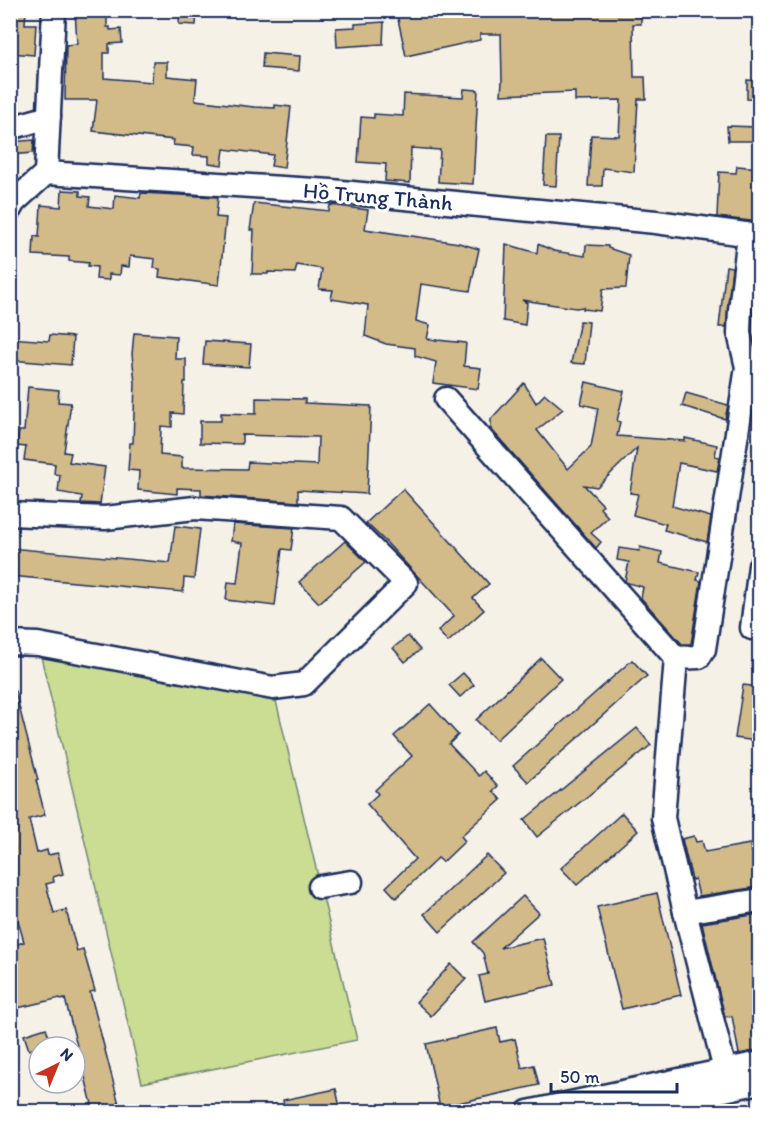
<svg xmlns="http://www.w3.org/2000/svg" width="770" height="1122" font-family="Itim,sans-serif">
<rect width="100%" height="100%" fill="#f6f1e7"/>
<filter id="ink" filterUnits="userSpaceOnUse"><feTurbulence type="fractalNoise" baseFrequency=".0167" numOctaves="2"/><feDisplacementMap in="SourceGraphic" scale="12" xChannelSelector="R" yChannelSelector="G"/><feConvolveMatrix kernelMatrix="1 2 1 2 8 2 1 2 1" color-interpolation-filters="sRGB"/></filter>
<g filter="url(#ink)">
<path fill="#cadd92" stroke="#728678" stroke-width="1.5" d="M38,644L273,688L357,1040L142,1083Z"/>
<g fill="#d2ba89" stroke="#1b2f5e" stroke-width="1.5">
<path d="M10,10H26L25,24H36L34,55L10,53Z"/>
<path d="M75,10H107V27H110V30L121,29L122,43L109,44V53H104V78L152,82L153,62H167V76L197,79L195,100L254,107L275,108V105L291,107L284,168L271,166L273,155L224,149L222,165L209,163V156L193,155L194,147L173,145L174,140L93,131L97,100H65L66,45L77,44Z"/>
<path d="M180,10H197L196,25L179,24Z"/>
<path d="M396,10H641V24H633L634,77H645L646,99H638L634,172L603,168L602,186H588L591,135L619,136L621,100L575,101V92L501,95L502,81L501,34H480V40L406,56Z"/>
<path d="M384,22L383,44L337,47L336,28L355,27V24Z"/>
<path d="M263,53L300,56L299,71L262,68Z"/>
<path d="M747,80L759,81V100L747,99Z"/>
<path d="M464,89L478,90L473,184L438,182L440,150L411,148L410,183L385,181L386,164L358,162L361,117L374,118V114L403,116L404,94L463,97Z"/>
<path d="M727,126L759,127V141H728Z"/>
<path d="M546,137H559L556,186L543,185Z"/>
<path d="M34,140L33,153L10,155V142Z"/>
<path d="M737,166L759,168V222L717,217L719,172L736,173Z"/>
<path d="M62,190L80,191V196L90,197L89,206L114,209L115,195L140,198L141,193L218,197L216,217L226,218L219,285L159,277L160,269L154,268L155,259L130,256L129,267L121,266L120,275L109,274V280L96,279L97,267L88,266L89,263L69,261V257L33,255L34,236L39,237L41,205L61,207Z"/>
<path d="M254,203L329,211L330,205L368,210L365,229L459,243L479,249L470,291L421,284L416,321L430,325L427,339L466,343L464,366L481,368L478,389L433,383L436,362L415,356V348L386,344L365,336L368,305L331,299L333,290L319,289L322,269L297,265L295,273L268,272V274H252L254,230H250Z"/>
<path d="M506,244L537,253L538,244L554,251L585,256L586,245L608,246V248L629,255L626,288L603,289L600,311L583,309V307L576,308L522,300L527,303L525,325L503,321Z"/>
<path d="M726,266L732,267L726,327H719Z"/>
<path d="M580,321L589,322L585,364L571,363Z"/>
<path d="M134,333L176,336L175,359H186V382H184L183,414L172,413V427L161,426L160,455L182,457V468L247,469L248,462L317,465L318,437L242,435V444L200,443V421H221V413L256,414V398L305,399V403L371,406L367,494L298,490V502L201,495V489L177,488V494L138,490L139,471L128,470L130,443H133L135,383L132,354Z"/>
<path d="M50,335L73,337L71,365L10,360V338L49,341Z"/>
<path d="M205,341L251,344L249,367L203,364Z"/>
<path d="M586,382L624,391L617,421L620,422L617,436L685,441V438L717,445L715,456L720,457L717,471L679,463L672,506L711,517L707,542L664,530L666,524L633,515L638,494L630,493L637,448L597,487L584,485L603,505L600,508L608,517L591,533L601,542L596,548L491,429V419L524,383L536,403L545,394L563,409L537,430L568,469L591,447L598,408L581,404Z"/>
<path d="M28,387L59,390L58,402L71,403L64,452L71,453L69,462L105,467L100,504L81,503L82,496L58,492L60,475L54,474L55,464L24,460L26,447L17,446L19,431H24Z"/>
<path d="M686,393L728,405L725,419L682,406Z"/>
<path d="M403,489L489,584L473,598L484,610L448,642L438,631L454,616L387,543L366,523Z"/>
<path d="M233,524L294,528L291,550L282,549L275,606L226,600L228,582L237,583L242,543L231,541Z"/>
<path d="M175,526L200,529L194,579L184,578L183,592L10,576V548L170,563Z"/>
<path d="M345,541L366,562L319,603L299,582Z"/>
<path d="M640,547L662,552L660,563L699,572L697,580L701,581L691,644H682L641,598L643,587L628,583L625,581L629,562L617,560L619,548L639,551Z"/>
<path d="M408,636L420,650L405,662L393,648Z"/>
<path d="M541,658L561,679L496,740L476,720Z"/>
<path d="M632,660L647,676L528,782L513,766Z"/>
<path d="M463,673L474,685L460,697L449,685Z"/>
<path d="M743,685L759,687V718L756,741L735,738Z"/>
<path d="M10,691H15L38,780H36L45,815L29,819L37,853L47,850L48,855L58,853L63,874L53,877L54,882L46,884L54,913L66,910L77,951L83,949L95,991L90,992L121,1112H94L65,999L61,1000L60,998L13,1009L10,998V946L24,942L13,903H10V849H15L10,831V804L16,803L10,782Z"/>
<path d="M430,704L458,735L449,744L479,776L484,771L498,786L493,791L501,800L461,836L465,841L443,862L438,858L396,898L386,887L415,859L367,804L378,794L375,790L412,756L394,736Z"/>
<path d="M637,728L651,745L537,837L524,820Z"/>
<path d="M622,813L638,831L577,885L561,868Z"/>
<path d="M694,836L696,842L702,841L705,852L750,844L751,852L759,850V875L756,876L758,887L699,896L695,879L692,880L682,839Z"/>
<path d="M487,855L504,873L440,932L424,914Z"/>
<path d="M657,893L681,995L622,1009L597,907Z"/>
<path d="M523,896L539,913L500,948L543,938L555,985L485,1001L479,976L488,974L483,953L473,942Z"/>
<path d="M759,914V1050L739,1054L732,1016L725,1017L702,923Z"/>
<path d="M451,964L466,979L431,1016L416,1002Z"/>
<path d="M46,1028L51,1043L29,1050L24,1035Z"/>
<path d="M497,1028L500,1042L515,1039L522,1068L534,1065L539,1085L440,1107L426,1044Z"/>
<path d="M336,1089L341,1112H285L283,1100Z"/>
</g>
<g fill="none" stroke-linecap="round" stroke-linejoin="round">
<g stroke="#1b2f5e" stroke-width="27">
<g id="minor">
<path d="M10,128L49,117"/>
<path d="M46,173L54,10"/>
<path d="M10,209L14,202L46,173L331,191L656,222L760,236"/>
<path d="M446,399L676,658L663,818L685,912L725,1070"/>
<path d="M10,514L105,518L195,508L341,518L406,583L304,684L273,688L38,644L10,643"/>
<path d="M752,628L760,566"/>
<path d="M676,658L699,657L704,649L747,367L739,333L740,310L749,235"/>
<path d="M320,887L351,882"/>
<path d="M685,912L760,900"/>
<path d="M528,1112L760,1063"/>
<path d="M626,1112L760,1082"/>
</g>
</g>
<use href="#minor" stroke="#fff" stroke-width="22"/>
</g>
</g>
<g text-anchor="middle" stroke-width="6" stroke-linejoin="round" paint-order="stroke">
<g font-size="22" fill="#1b2f5e" stroke="#fff">
<text transform="translate(378 196) rotate(5)" y="8">Hồ Trung Thành</text>
</g>
</g>
<rect width="770" height="1122" fill="none" stroke="#fff" stroke-width="36"/>
<rect x="18" y="18" width="734" height="1086" fill="none" stroke="#1b2f5e" stroke-width="2" filter="url(#ink)"/>
<g transform="translate(57 1065) rotate(43)"><circle r="28" fill="#ffffff" stroke="#a4acbf" stroke-width="1.5"/>
<path d="M0-4.5L10 22L0 15L-10 22Z" fill="#c8321e"/>
<text y="-9" font-size="16" font-weight="bold" text-anchor="middle" fill="#1b2f5e">N</text>
</g>
<path d="M551 1083v9h126v-9" fill="none" stroke="#1b2f5e" stroke-width="3"/>
<text x="560" y="1083" font-size="18" fill="#1b2f5e" stroke="#ffffff" stroke-width="4.5" paint-order="stroke">50 m</text>
</svg>
